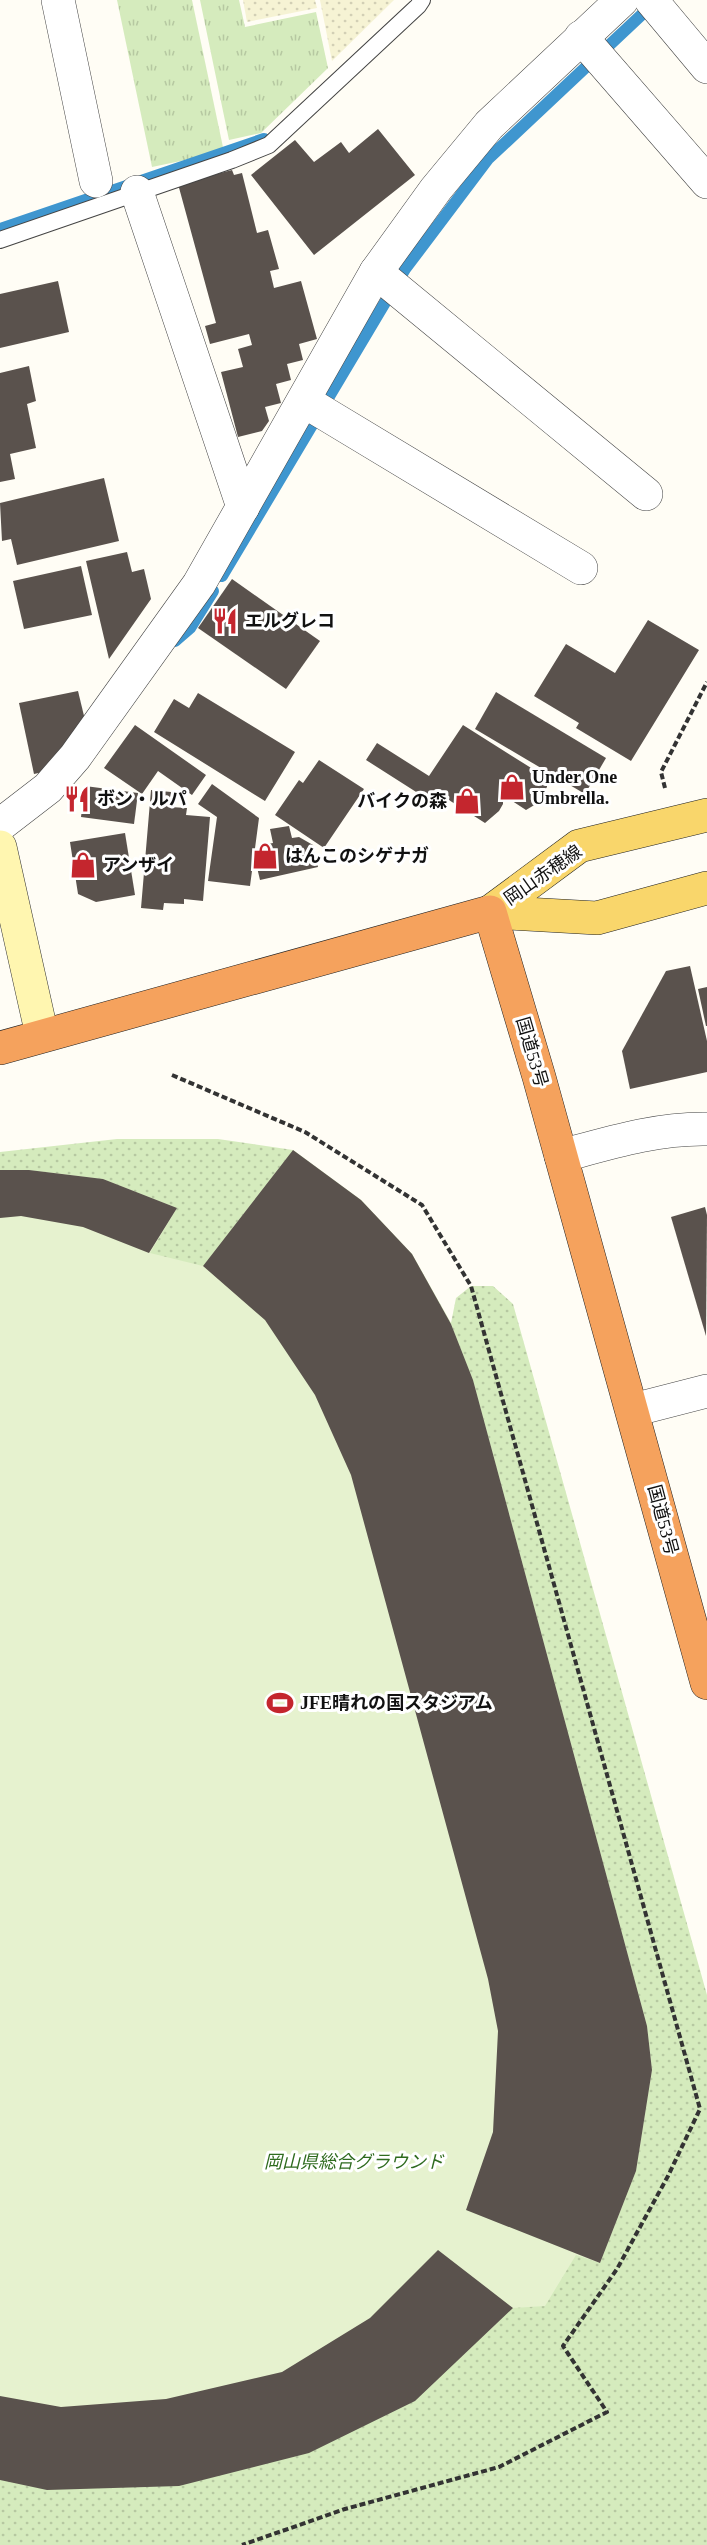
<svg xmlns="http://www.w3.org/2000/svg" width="707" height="2545" font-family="'Times New Roman','Noto Sans JP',serif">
<defs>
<pattern id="farmland-dots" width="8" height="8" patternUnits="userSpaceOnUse" patternTransform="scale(1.5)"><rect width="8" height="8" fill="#f6f3d4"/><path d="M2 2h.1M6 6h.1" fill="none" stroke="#d2cfb5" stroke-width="1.8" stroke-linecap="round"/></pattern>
<pattern id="grass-tufts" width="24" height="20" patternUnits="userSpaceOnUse" patternTransform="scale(1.5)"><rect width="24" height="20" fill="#d5ebbd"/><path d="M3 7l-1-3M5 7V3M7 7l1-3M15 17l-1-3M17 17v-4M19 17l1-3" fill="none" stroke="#b6c8a1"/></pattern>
<pattern id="park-dots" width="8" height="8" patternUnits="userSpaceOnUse" patternTransform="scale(1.5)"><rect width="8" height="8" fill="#d5ebbd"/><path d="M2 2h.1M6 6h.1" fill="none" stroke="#b6c8a1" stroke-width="1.8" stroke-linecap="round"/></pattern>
</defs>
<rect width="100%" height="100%" fill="#fffdf5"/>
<g fill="url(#farmland-dots)">
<path d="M243,0H315L317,8L247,22Z"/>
<path d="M320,0H394L332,61Z"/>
</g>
<g fill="url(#grass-tufts)">
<path d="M117,0H192L224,152L152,167Z"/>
<path d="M200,0H239L245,27L316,12L328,68L261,133L229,140Z"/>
</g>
<path fill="url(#park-dots)" d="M117,1139H218L293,1150L361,1200L412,1254L451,1323L456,1298L471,1286H493L513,1304L707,1995V2545H0V1152Z"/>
<path fill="#e6f2cf" d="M293,1150L361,1200L412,1254L451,1324L473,1380L647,2026L652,2070L636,2171L600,2263L576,2255L545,2306L513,2308L415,2401L0,2480V1170H29L103,1179L177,1208L150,1253L203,1266Z"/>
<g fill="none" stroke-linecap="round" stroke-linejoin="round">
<g stroke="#3f96cf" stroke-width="12">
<path d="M0,229L264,139"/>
<path d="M222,576L405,269L488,159L652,5"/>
<path d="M175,641L190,628L213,591"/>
</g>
</g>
<g fill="#5a524d">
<path d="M378,129L415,175L314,255L251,175L295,140L314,162L341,142L349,153Z"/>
<path d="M232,170L234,175L242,173L257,233L268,230L279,269L270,271L274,288L301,281L317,339L299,344L303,360L287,364L291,380L276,384L281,403L265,407L269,421L262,431L238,437L221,372L243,367L238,349L252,345L249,334L210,344L205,326L216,323L178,184Z"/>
<path d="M58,281L69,332L0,348V294Z"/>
<path d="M29,366L36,401L27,404L36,448L10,454L15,479L0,482V373Z"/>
<path d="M104,478L119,541L17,565L11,539L2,541L0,503Z"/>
<path d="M127,552L132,572L144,569L151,599L109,659L86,561Z"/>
<path d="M81,566L92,615L24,629L13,581Z"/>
<path d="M232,579L320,641L286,689L198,628Z"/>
<path d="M648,620L699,650L631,761L576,728L579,723L534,696L566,644L615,673Z"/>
<path d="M78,691L85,720L43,772L34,774L19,703Z"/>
<path d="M496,692L606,758L585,794L475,729Z"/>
<path d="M198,693L295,752L265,801L154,732L174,699L189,708Z"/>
<path d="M135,725L206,775L192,795L158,771L142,794L104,768Z"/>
<path d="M463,725L547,778V787L536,804L526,810L503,795V804L499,811L485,823L441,795L435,804L366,760L377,743L429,776Z"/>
<path d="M319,760L364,789L324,848L275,815L299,780L303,783Z"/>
<path d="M212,784L259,818L250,886L208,881L217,817L198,804Z"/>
<path d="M85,786L138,793L134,824L81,817Z"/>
<path d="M151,790L171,792L170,807L187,808L186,815L210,817L203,901L184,899V904L164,903L163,910L141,908Z"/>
<path d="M289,826L292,838L299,837L313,845L318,867L260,880L255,859L263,845L273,843L270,829Z"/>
<path d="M125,833L135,895L96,902L78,894L70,842Z"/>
<path d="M690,966L707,1041V1072L630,1089L622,1051L666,971Z"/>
<path d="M707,987V1026H706L698,989Z"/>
<path d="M293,1150L361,1200L412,1254L451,1324L473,1380L647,2026L652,2070L636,2171L600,2263L466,2210L493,2132L498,2031L488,1979L351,1475L315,1395L265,1320L203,1266Z"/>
<path d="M0,1170H29L103,1179L177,1208L149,1253L83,1227L21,1216L0,1218Z"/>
<path d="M705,1207L707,1215L706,1336L671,1217Z"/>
<path d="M438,2250L513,2308L415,2401L309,2453L179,2486L47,2490L0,2480V2396L61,2407L166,2399L282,2372L370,2318Z"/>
</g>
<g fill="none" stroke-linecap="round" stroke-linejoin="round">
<g stroke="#444" stroke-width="18">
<path id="lane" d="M0,240L232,160L269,145L418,6L422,0"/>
</g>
<g stroke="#444" stroke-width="34">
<g id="street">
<path d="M58,0L96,181"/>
<path d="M651,0L707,67"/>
<path d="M581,37L707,182"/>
<path d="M137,192L243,507"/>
<path d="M376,272L646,494"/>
<path d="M304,401L581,568"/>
<path d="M0,825L48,788L75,757L199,584L376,272L436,189L489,125L622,0"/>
<path d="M561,1156C609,1143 657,1128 707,1129"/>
<path d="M633,1410L707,1391"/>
</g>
</g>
<g stroke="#333" stroke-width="34">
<path id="secondary" d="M0,847L42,1035"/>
</g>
<g stroke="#222" stroke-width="34">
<g id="primary">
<path d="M490,912L579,846L707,815"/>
<path d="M490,912L597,918L707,888"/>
</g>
</g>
<g stroke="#222" stroke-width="34">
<path id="highway" d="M0,1048L490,912L539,1077L707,1683"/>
</g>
<g stroke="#333" stroke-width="4" stroke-dasharray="6 3" stroke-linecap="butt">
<path d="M665,788L661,772L707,682"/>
<path d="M172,1075L305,1132L422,1205L471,1286L700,2109L668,2176L617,2269L563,2346L607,2412L499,2467L345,2509L242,2545"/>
</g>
<use href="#lane" stroke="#fff" stroke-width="16"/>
<use href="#street" stroke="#fff" stroke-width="33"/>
<use href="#secondary" stroke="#fff6b0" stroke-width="33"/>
<use href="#primary" stroke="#f9d66b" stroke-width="33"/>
<use href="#highway" stroke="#f5a25d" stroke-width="33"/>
</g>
<defs>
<g id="restaurant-bare" transform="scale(2.07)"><path d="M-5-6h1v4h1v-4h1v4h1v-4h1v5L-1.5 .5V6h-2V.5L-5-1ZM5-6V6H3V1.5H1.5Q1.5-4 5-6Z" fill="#c4262e" stroke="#fff" stroke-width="2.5" paint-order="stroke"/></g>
<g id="shop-bare" transform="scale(2.07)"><path d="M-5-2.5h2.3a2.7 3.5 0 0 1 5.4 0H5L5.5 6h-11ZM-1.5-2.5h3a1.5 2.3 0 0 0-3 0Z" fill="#c4262e" stroke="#fff" stroke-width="2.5" paint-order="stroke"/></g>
<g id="stadium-bare" transform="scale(2.07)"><path d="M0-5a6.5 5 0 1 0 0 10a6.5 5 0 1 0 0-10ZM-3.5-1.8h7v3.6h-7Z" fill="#c4262e" stroke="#fff" stroke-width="2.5" paint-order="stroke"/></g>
</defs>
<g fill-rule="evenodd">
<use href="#restaurant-bare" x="225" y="621"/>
<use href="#shop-bare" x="512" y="787"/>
<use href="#restaurant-bare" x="77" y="799"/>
<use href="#shop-bare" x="467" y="801"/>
<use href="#shop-bare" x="265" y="856"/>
<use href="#shop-bare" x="83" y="865"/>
<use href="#stadium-bare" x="280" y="1703"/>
</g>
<g text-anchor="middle" stroke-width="6" stroke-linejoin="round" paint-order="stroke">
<g font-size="18" font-weight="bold" fill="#111" stroke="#fff" text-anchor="start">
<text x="245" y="627">エルグレコ</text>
<text x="532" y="783">Under One<tspan x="532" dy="21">Umbrella.</tspan></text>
<text x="97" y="805">ボン・ルパ</text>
<text x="447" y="807" text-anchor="end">バイクの森</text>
<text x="285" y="862">はんこのシゲナガ</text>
<text x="103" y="871">アンザイ</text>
<text x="300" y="1709">JFE晴れの国スタジアム</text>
</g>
<g font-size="18" fill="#111" stroke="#fff">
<text transform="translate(543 875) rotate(-35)" y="6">岡山赤穂線</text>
<text transform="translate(532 1052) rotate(74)" y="6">国道53号</text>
<text transform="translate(663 1520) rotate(75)" y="6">国道53号</text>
</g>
<g font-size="18" font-style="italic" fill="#2f6b1f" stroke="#fff">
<text x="354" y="2168">岡山県総合グラウンド</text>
</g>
</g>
</svg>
